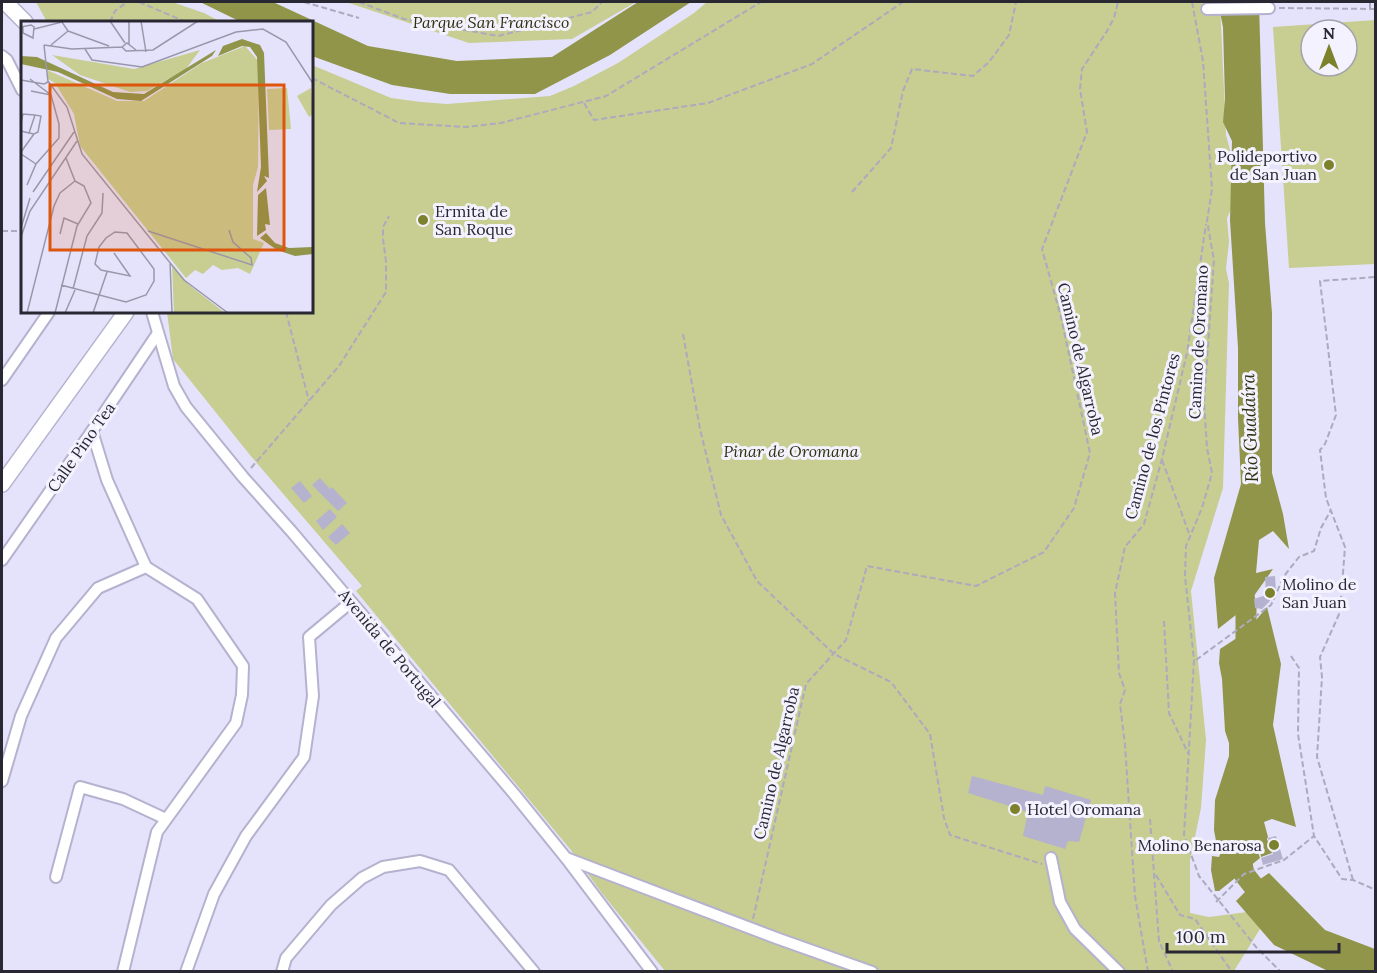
<svg xmlns="http://www.w3.org/2000/svg" width="1377" height="973" font-family="Lora,serif">
<rect width="100%" height="100%" fill="#e5e3fb"/>
<g fill="#c8cd91" fill-rule="evenodd">
<path d="M36,2H172L204,13L221,22H47Z"/>
<path d="M346,2H636L572,39L469,43Z"/>
<path d="M707,2H1220L1226,135L1233,162L1232,207L1227,218L1229,242L1226,269L1229,283L1223,488L1191,591L1206,740L1201,808L1190,861V913L1209,917L1255,911L1260,929L1234,971H665L601,892L570,849L356,591L362,586L250,455L173,359L167,312H312V65L391,98L421,102L447,104L550,96L574,86L618,63L694,13Z"/>
<path d="M1375,20V264L1289,268L1273,27ZM1311,30H1347V66H1311Z"/>
</g>
<g fill="#90954a">
<path d="M200,2H273L368,46L457,61L552,57L638,2H691L610,55L535,94H450L392,85L312,56V22H241Z"/>
<path d="M1218,2H1259L1265,223L1272,313V473L1283,514L1289,549L1273,531L1259,540L1256,573L1273,569L1246,607L1218,629L1214,578L1241,484L1238,418V348L1230,220L1232,141L1223,122L1225,99L1223,27Z"/>
<path d="M1267,607L1281,664L1273,725L1296,827L1272,819L1264,822L1268,837L1267,839L1272,853L1261,857L1260,851L1258,852L1260,858L1219,891H1215L1211,870L1212,856L1219,857L1221,852L1216,841L1214,830L1215,800L1229,756V743L1225,731L1222,679L1219,663L1220,649L1246,632Z"/>
<path d="M1269,873L1325,930L1375,949V971H1328L1274,945L1236,901L1253,884Z"/>
</g>
<g fill="none" stroke-linecap="round" stroke-linejoin="round">
<g stroke="#90954a" stroke-width="21">
<path d="M1241,580L1246,607V660"/>
<path d="M1238,843L1244,874L1270,907"/>
</g>
</g>
<g fill="#b5b2cf">
<path d="M320,478L330,489L332,487L347,503L338,511L312,485Z"/>
<path d="M300,481L312,496L304,503L291,488Z"/>
<path d="M330,509L337,517L323,530L316,521Z"/>
<path d="M342,524L350,533L336,545L328,537Z"/>
<path d="M1275,576L1276,591L1269,602L1262,609L1255,608L1254,599L1266,595L1265,577Z"/>
<path d="M972,776L1043,795L1045,786L1091,800L1079,842L1068,841L1065,849L1023,836L1028,812L968,793Z"/>
<path d="M1276,836L1283,859L1263,865L1261,858L1273,854L1268,838Z"/>
</g>
<g fill="none" stroke-linecap="round" stroke-linejoin="round">
<g stroke="#b5b2cf" stroke-width="14">
<g id="street">
<path d="M1207,9L1269,8"/>
<path d="M2,56L7,60L22,90"/>
<path d="M152,312L174,386L186,407L243,477L292,532L515,795L566,858L652,972"/>
<path d="M2,380L49,312"/>
<path d="M92,431L107,480L146,567"/>
<path d="M2,560L92,431L158,333"/>
<path d="M2,781L21,716L56,638L98,588L146,567"/>
<path d="M566,858L779,939L872,972"/>
<path d="M1051,858L1060,902L1075,929L1119,972"/>
<path d="M56,877L80,787L123,799L166,819"/>
<path d="M123,972L157,832L236,723L242,695L243,666L197,599L146,567"/>
<path d="M186,972L214,894L246,836L304,757L313,696L309,637L351,602"/>
<path d="M282,972L286,958L331,905L362,878L383,867L420,861L449,870L534,972"/>
</g>
</g>
<g stroke="#b5b2cf" stroke-width="18">
<g id="secondary">
<path d="M5,2L25,22"/>
<path d="M2,484L126,312"/>
</g>
</g>
<g stroke="#acaabe" stroke-width="2" stroke-dasharray="6 3" stroke-linecap="butt">
<path d="M139,2L186,22"/>
<path d="M304,2L359,18"/>
<path d="M359,2L404,19L498,36L592,12L602,2"/>
<path d="M1192,2L1203,61L1212,189L1207,221L1214,260L1204,402L1207,448L1212,473L1202,508L1186,546L1185,576L1194,660L1184,835L1199,876L1256,947L1281,972"/>
<path d="M1279,8L1376,9"/>
<path d="M1370,9V2"/>
<path d="M110,22L115,11L127,2"/>
<path d="M312,78L399,123L466,127L501,123L606,96L761,2"/>
<path d="M584,103L594,120L708,103L812,64L903,2"/>
<path d="M852,192L891,148L903,91L912,69L973,76L989,62L1009,35L1016,2"/>
<path d="M2,231H22"/>
<path d="M286,312L309,401"/>
<path d="M683,334L700,429L721,515L757,581L834,654L891,682L930,734L944,818L950,835L1042,864"/>
<path d="M1162,460L1190,536"/>
<path d="M251,468L339,366L386,292V262L383,238V227L389,216"/>
<path d="M1164,621L1169,713L1189,755"/>
<path d="M1291,656L1299,668L1298,734L1314,836L1342,879L1353,880L1376,890"/>
<path d="M1196,660L1271,605L1284,576L1299,557L1314,551L1321,528L1331,510"/>
<path d="M1150,819L1159,941L1173,972"/>
<path d="M1156,875L1180,915L1195,919L1232,972"/>
<path d="M1353,880L1317,757L1322,677L1320,657L1340,612L1345,547L1326,498L1320,450L1325,444L1336,415L1320,281L1376,277"/>
<path d="M1216,902L1244,874L1284,860L1314,836"/>
<path d="M753,919L806,684L846,640L867,566L976,586L1044,552L1074,508L1090,453L1061,317L1042,249L1087,132L1080,89L1082,69L1107,31L1114,18L1118,2"/>
<path d="M1148,972L1135,896L1125,745L1120,704L1125,690L1119,673L1115,593L1125,547L1144,524L1162,459L1187,353L1206,224"/>
</g>
<use href="#street" stroke="#fff" stroke-width="10"/>
<use href="#secondary" stroke="#fff" stroke-width="15"/>
</g>
<g fill="#7c812b" stroke="#f3f2fe" stroke-width="2">
<circle cx="1329" cy="165" r="6"/>
<circle cx="423" cy="220" r="6"/>
<circle cx="1270" cy="593" r="6"/>
<circle cx="1015" cy="809" r="6"/>
<circle cx="1274" cy="845" r="6"/>
</g>
<g text-anchor="middle" stroke-width="6" stroke-linejoin="round" paint-order="stroke">
<g font-size="16" font-style="italic" fill="#2e300e" stroke="#f3f2fe">
<text x="491" y="28">Parque San Francisco</text>
<text x="791" y="457">Pinar de Oromana</text>
</g>
<g font-size="16" fill="#282732" stroke="#f3f2fe" text-anchor="start">
<text x="1317" y="162" text-anchor="end">Polideportivo<tspan x="1317" dy="18">de San Juan</tspan></text>
<text x="435" y="217">Ermita de<tspan x="435" dy="18">San Roque</tspan></text>
<text x="1282" y="590">Molino de<tspan x="1282" dy="18">San Juan</tspan></text>
<text x="1027" y="815">Hotel Oromana</text>
<text x="1262" y="851" text-anchor="end">Molino Benarosa</text>
</g>
<g font-size="16" fill="#282732" stroke="#f3f2fe">
<text transform="translate(1198 342) rotate(-87)" y="6">Camino de Oromano</text>
<text transform="translate(1081 359) rotate(77)" y="6">Camino de Algarroba</text>
<text transform="translate(1152 436) rotate(-75)" y="6">Camino de los Pintores</text>
<text transform="translate(81 447) rotate(-55)" y="6">Calle Pino Tea</text>
<text transform="translate(390 648) rotate(50)" y="6">Avenida de Portugal</text>
<text transform="translate(776 763) rotate(-77)" y="6">Camino de Algarroba</text>
</g>
<g font-size="18" font-style="italic" fill="#2d2e0d" stroke="#f3f2fe">
<text transform="translate(1250 428) rotate(-92)" y="6">Río Guadaíra</text>
</g>
</g>
<g transform="translate(21 21)">
<rect width="292" height="292" fill="#e5e3fb"/>
<path d="M224,25L238,41L237,146L232,164V218L243,222L229,253L217,247L201,249L192,244L182,253L174,249L165,257L59,125L53,93L34,62L27,58L26,49L96,80H123L181,42ZM179,29L165,48L126,70L109,71L59,54L31,34L113,48ZM266,67L270,108L248,109L246,68ZM290,67L292,93L288,96L276,75ZM151,243L168,264L204,292H153Z" fill="#c8cd91"/>
<path d="M221,18L239,24L243,32L248,157L243,155L246,160L236,171L240,146L236,36L229,26L221,25L197,35L202,25ZM195,29L191,35L120,80L96,78L37,51L0,43V35L16,36L92,71L123,73ZM245,167L249,204L244,203L245,209L236,215L237,174ZM245,212L254,222L268,227L292,226V233L274,235L256,229L239,217Z" fill="#90954a"/>
<path fill="none" stroke="#9998ab" stroke-width="1.5" d="M89,0L104,22M120,0L125,31M0,6L10,4L13,6L12,17L2,12V6M13,8L41,1L47,10M47,10L88,25M23,24L51,28L101,26L106,22L115,29M30,24L47,10M108,24V0M101,26L105,30L132,29L177,0M64,28L71,39L121,46L215,11L242,8L265,21L293,64M0,59L23,63M27,60L46,86L61,133L163,259L207,292M23,63L27,61L23,24M10,70L30,74M0,102L2,93L14,94M0,110L8,112L13,113L17,111L20,95L14,94L8,112M0,131L13,113M0,133L15,143M45,137L54,160M6,164L15,143L38,117V103L30,74L9,58M12,171L53,111M0,207L9,177M127,210L231,244L230,237L212,221L208,209M39,213L43,197L57,203M0,216L9,190L56,120M149,241L151,292M40,264L105,281L125,274L133,260V248L106,212L94,211L85,217L78,226L74,243L80,249L109,255L93,232M52,268L66,215L81,192L82,172M6,292L33,185L39,172L54,160M34,292L56,205L70,182L63,165L54,160M44,292L54,269M72,292L86,251"/>
<path fill="#de560e" fill-opacity="0.15" stroke="#de560e" stroke-width="3" d="M29,64H263V229H29Z"/>
<rect width="292" height="292" fill="none" stroke="#282732" stroke-width="3"/>
</g>
<rect width="1377" height="973" fill="none" stroke="#282732" stroke-width="6"/>
<g transform="translate(1329 48)"><circle r="28" fill="#f3f2fe" stroke="#a2a1ac" stroke-width="1.5"/>
<path d="M0-4.5L10 22L0 15L-10 22Z" fill="#7c812b"/>
<text y="-9" font-size="16" font-weight="bold" text-anchor="middle" fill="#282732">N</text>
</g>
<path d="M1167 943v9h172v-9" fill="none" stroke="#282732" stroke-width="3"/>
<text x="1176" y="943" font-size="18" fill="#282732" stroke="#f3f2fe" stroke-width="4.5" paint-order="stroke">100 m</text>
</svg>
